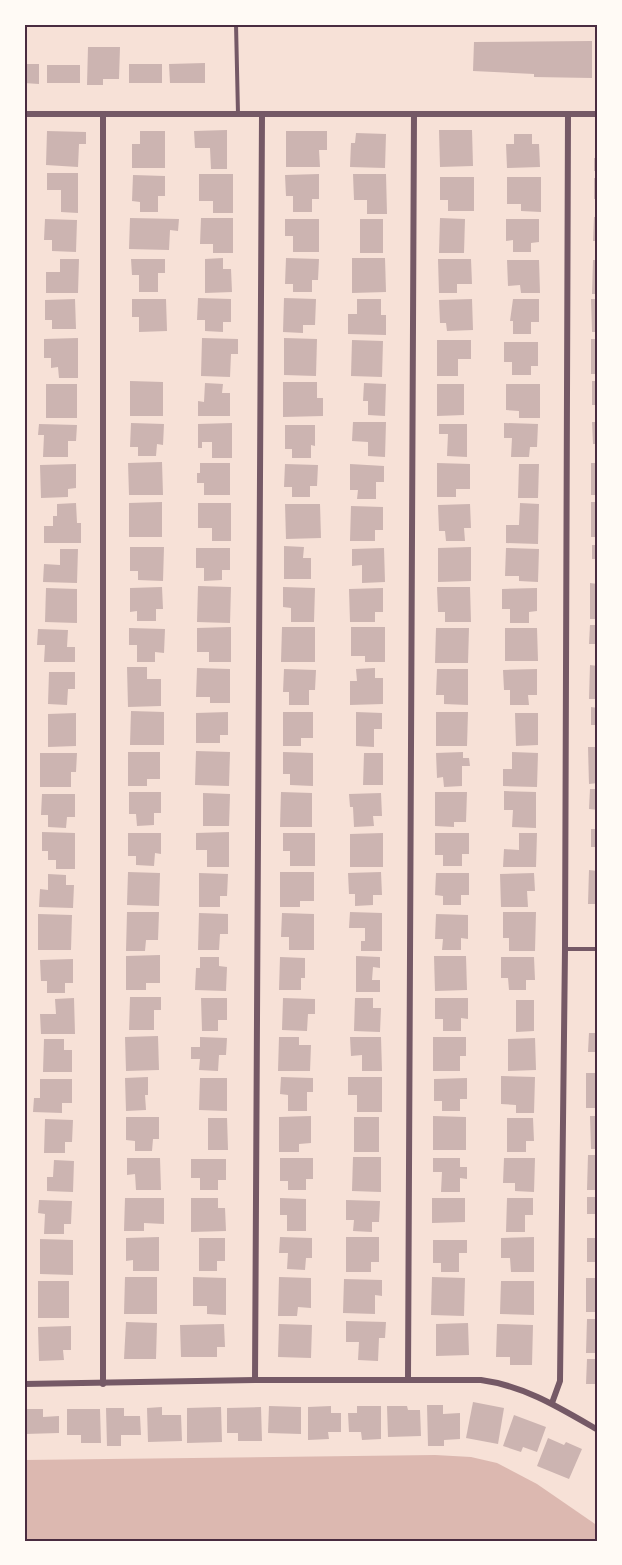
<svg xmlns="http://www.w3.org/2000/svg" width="622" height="1565" font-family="Arial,sans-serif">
<rect width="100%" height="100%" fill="#f7e1d7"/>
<path fill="#dcb8b0" d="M435,1455L471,1457L497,1463L537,1484L598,1526V1541H24V1460Z"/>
<g fill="#ccb4b1">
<path d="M592,41V78L534,77V74L473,71L474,42Z"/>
<path d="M88,47H120L119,79H103V85H87Z"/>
<path d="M205,63V83H170L169,64Z"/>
<path d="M24,64H39V84L24,83Z"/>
<rect x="129" y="64" width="33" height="19"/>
<rect x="47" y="65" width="33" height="18"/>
<path d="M227,130V169H211L210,148H195L194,131Z"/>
<path d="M439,130H472L473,166L440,167Z"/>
<path d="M47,131L86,132V144H79L78,167L46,165Z"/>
<path d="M140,131H165V168H132V144H140Z"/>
<path d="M286,131H327V150H319L320,167H286Z"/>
<path d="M356,133L386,134L385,168L350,167L351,143H355Z"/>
<path d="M514,134H532V144H539L540,167L507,168L506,144H514Z"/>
<rect x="594" y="158" width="4" height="13"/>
<path d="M47,173H78V213L61,212V190H47Z"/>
<path d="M199,174H233V213H213V201H199Z"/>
<path d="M319,174V199H312V212H293V196H286L285,175Z"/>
<path d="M353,174H386L387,214H367V200H354Z"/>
<path d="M133,175L165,176V196H158V212H140V202L132,201Z"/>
<path d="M440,177H474V211H448V200H440Z"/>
<path d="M507,177H541V212L521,211V204H507Z"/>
<rect x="594" y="178" width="4" height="21"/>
<path d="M594,217H598V241H593Z"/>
<path d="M130,218L179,219L178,231L170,230L169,250L129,249Z"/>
<path d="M201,218H233V253H213V244H200Z"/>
<path d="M440,218L465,219L464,253H439Z"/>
<path d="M45,219L77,220L76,252L52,251V240H44Z"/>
<path d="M285,219H319V252H293V236H285Z"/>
<rect x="360" y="219" width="23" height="34"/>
<path d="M506,219H539V242L531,243V252H513V240L506,241Z"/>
<path d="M223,258V269H231L232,292L205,293V259Z"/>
<path d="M286,258L319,259L318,280H312V292H293V284H285Z"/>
<path d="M352,258H385L386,292L352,293Z"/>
<path d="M60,259H79L78,293H46V272H60Z"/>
<path d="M131,259H165V273H158V292H139V275H132Z"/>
<path d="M438,259H471L472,284H457V293H439Z"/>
<path d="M507,260H539L540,293H521L520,285L508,286Z"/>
<path d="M593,260H598V294H592Z"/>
<path d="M198,298L231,299V322H223V332L205,331V320H197Z"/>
<path d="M284,298L316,299L315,325H303V333L283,332Z"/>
<path d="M75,299L76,329H52V320H45V300Z"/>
<path d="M132,299H166L167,331L139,332V317H132Z"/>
<path d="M357,299H381V315H386V335L348,334V314H357Z"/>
<path d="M472,299L473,330L447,331L446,323H440L439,300Z"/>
<path d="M513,299H539V322H531V334H513V321H510Z"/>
<path d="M591,299H598V332H592Z"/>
<path d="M78,338V378H59L58,367L51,368V358H44V339Z"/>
<path d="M202,338L238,339V354H231L230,377L201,376Z"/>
<path d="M284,338L317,339L316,376L284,375Z"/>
<rect x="591" y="339" width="7" height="35"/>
<path d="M352,340L383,341L382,377L351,376Z"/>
<path d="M437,340H471V359H458V376H437Z"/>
<path d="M504,342H538V366H531V375H512V362H504Z"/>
<path d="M130,381L163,382V416H130Z"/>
<rect x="592" y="381" width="6" height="24"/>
<path d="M283,382H317V398H323V416L283,417Z"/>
<path d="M205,383L223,384L222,393H230V416H198V401L204,402Z"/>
<path d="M364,383L386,384L385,416L368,415V401H363Z"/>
<rect x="46" y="384" width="31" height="34"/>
<path d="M437,384H464V415L437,416Z"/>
<path d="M506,384H540V418H519V411L506,410Z"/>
<path d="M353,422H386L385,457L368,456V442L352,441Z"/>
<path d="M592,422H598V444H593Z"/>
<path d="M131,423L164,424L163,445L157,444L156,456H138V447H130Z"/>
<path d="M232,423V458H212V442H202V448H198V424Z"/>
<path d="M504,423L538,424L537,447H530L529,457H511L512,438H504Z"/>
<path d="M39,424L77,425L76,441H68V457H43L44,435H38Z"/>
<path d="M439,424H467V457L447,456L448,434H439Z"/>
<path d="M285,425H315V446L311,445V458H292V449H285Z"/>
<path d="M162,462L163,495H129L128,463Z"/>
<path d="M200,463H230V495H204V483H197V473H200Z"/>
<path d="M437,463L470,464V489H456V497H437Z"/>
<rect x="591" y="463" width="7" height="32"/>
<path d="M76,464V488L68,489V497L41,498L40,465Z"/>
<path d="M285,464L318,465L317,486H310V497H292V487H284Z"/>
<path d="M350,464L384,466V482H376V499H357L358,490H350Z"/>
<path d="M519,464H539L538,498H518Z"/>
<path d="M162,502V537H129V503Z"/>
<rect x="591" y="502" width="7" height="35"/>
<path d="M76,503L77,523H81V543H44V526H53V516H57V504Z"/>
<path d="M198,503H231V541H212V528H198Z"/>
<path d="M520,503L539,504L538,544L506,543V525H519Z"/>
<path d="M285,504H320L321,538L286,539Z"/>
<path d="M470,504L471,528H464L465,541H446L445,531H439L438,505Z"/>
<path d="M351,506L383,507V530H375V541H350Z"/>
<rect x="592" y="545" width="6" height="14"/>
<path d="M284,546L304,547L303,558H311V579H284Z"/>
<path d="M130,547H164L163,581L138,580V571H130Z"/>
<path d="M471,547V581L438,582V548Z"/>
<path d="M196,548H230V570H222V580L204,581V568H196Z"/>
<path d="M384,548L385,582L362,583V565L352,566V549Z"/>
<path d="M506,548L539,549L538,582L519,581V576H505Z"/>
<path d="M60,549H78L77,583L43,582L44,564L60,565Z"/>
<path d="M590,583L598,584V619H590Z"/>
<path d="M198,586L231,587L230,623L197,622Z"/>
<path d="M162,587L163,609H156V621H137V611L130,612V588Z"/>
<path d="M283,587L315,588L314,622H291V608L283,607Z"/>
<path d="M437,587H470L471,622H445V612H438Z"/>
<path d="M46,588L77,589V623L45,622Z"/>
<path d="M383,588V612H375V622H350L349,589Z"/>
<path d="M537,588V611L529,612V623H510V609H502V589Z"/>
<path d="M590,625H598V644H589Z"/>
<path d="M231,627V662H209V652H197V628Z"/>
<path d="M282,627H315V662H281Z"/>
<path d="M351,627H385V662H365V656H351Z"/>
<path d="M129,628L165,629L164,653L155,652V662H137V645H129Z"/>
<path d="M436,628H469L468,663H435Z"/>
<path d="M505,628H537L538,661H505Z"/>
<path d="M38,629L68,630L67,647H75V662H44L45,645H37Z"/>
<path d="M590,665L598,666V699H589Z"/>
<path d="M127,667H147V679H161V706L128,707Z"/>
<path d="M197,668L230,669V703H210V697H196Z"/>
<path d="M375,668V678H383V704L350,705V681H357L356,669Z"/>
<path d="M284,669L316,670L315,690H309V705H289V692H283Z"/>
<path d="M437,669H468V705L444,704V695H436Z"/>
<path d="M537,669V695H528L529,705H510V690H504L503,670Z"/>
<path d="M49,672H75V689H68L67,705L48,704Z"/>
<path d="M591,707L598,708V725H591Z"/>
<path d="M131,711L164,712V745H130Z"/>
<path d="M228,712V735H220V743H196V713Z"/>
<path d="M283,712H313V738H301V746H283Z"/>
<path d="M356,712L382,713V729H374V747L356,746Z"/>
<path d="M436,712H468L467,746H436Z"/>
<path d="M76,713V746L48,747V714Z"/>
<path d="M515,713H538V745L516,746Z"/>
<path d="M588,747H598V783L589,784Z"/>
<path d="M196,751L230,752L229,786L195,785Z"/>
<path d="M128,752H160V779H147V786H128Z"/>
<path d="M283,752L313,753V786L290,785V774H283Z"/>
<path d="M463,752V758H469L470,766H462V786L444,787L443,777L437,778L436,753Z"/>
<path d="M512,752L538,753L537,787L503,786V769H512Z"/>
<path d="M40,753H77L76,772H71V787H40Z"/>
<path d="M364,753H383V785H363Z"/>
<path d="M590,789H598V810L589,809Z"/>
<path d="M504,791L536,792V828L512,827L513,810H504Z"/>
<path d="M129,792H161V813H154V825L137,826L136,814H129Z"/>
<path d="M281,792L312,793V827H280Z"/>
<path d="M435,792H467L466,822H454V827L435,826Z"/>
<path d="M203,793L230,794L229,826H203Z"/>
<path d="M381,793L382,816H373L374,826L354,827L353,807H350L349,794Z"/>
<path d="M42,794H75V817H67L66,828L48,827V815H41Z"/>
<rect x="591" y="829" width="7" height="18"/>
<path d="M42,832L75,833V869H56V860H48V851H42Z"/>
<path d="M229,832V867H207V850H196V833Z"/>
<path d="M128,833H161V854L155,853L154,866L136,865V856H128Z"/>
<path d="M283,833H315V866H290V851H283Z"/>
<path d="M383,833V867H350V834Z"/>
<path d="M435,833H469V854H462V866H443V855H435Z"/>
<path d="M519,833H537L536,867H503L504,849L519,850Z"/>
<path d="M589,870L598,871V904H588Z"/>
<path d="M128,872L160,873L159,906L127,905Z"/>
<path d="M280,872H314V901H300V907H280Z"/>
<path d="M381,872L382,895H373V905L355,906V894H349L348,873Z"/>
<path d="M199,873L228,874L227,896H220V907H199Z"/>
<path d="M436,873H469V895H461V905H443V896L435,895Z"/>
<path d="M534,873L535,891H527L528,907H501L500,874Z"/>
<path d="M48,874L66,875V885H74L73,908L39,907L40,889L48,890Z"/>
<path d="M127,912H159L158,940H146L145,951H126Z"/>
<path d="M350,912L382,913V951H361V941H365V928H349Z"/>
<path d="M503,912H536L535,951H509V938H503Z"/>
<path d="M199,913L228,914V934H220L219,950H198Z"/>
<path d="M282,913L314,914V950H289V937H281Z"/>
<path d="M38,914L72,915L71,950H38Z"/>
<path d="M436,914L468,915V939L461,938V950H442L443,939H435Z"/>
<path d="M160,955V983H146V990H126V956Z"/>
<path d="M356,956L380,957V968L373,967L372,980H380V992H356Z"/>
<path d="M434,956H466L467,990L435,991Z"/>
<path d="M200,957H219V966L227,967L226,991L195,990L196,968H200Z"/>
<path d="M280,957L305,958V978H301V990H279Z"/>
<path d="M501,957H534L535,980H526V990H509L508,978H501Z"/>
<path d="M73,959V983H65V993H47V981H41L40,960Z"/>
<path d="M130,997H161V1010H154V1030H129Z"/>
<path d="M74,998L75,1034H41L40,1014H56L55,999Z"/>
<path d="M201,998H227V1020H218V1031H202Z"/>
<path d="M283,998L315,999V1014H308L307,1031L282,1030Z"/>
<path d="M355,998H373V1008H381L380,1032L354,1031Z"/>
<path d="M435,998H468V1019L461,1018V1031H443V1019H435Z"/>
<path d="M516,1000H534V1031L516,1032Z"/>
<path d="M589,1033H598V1066H596V1052H588Z"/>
<path d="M158,1036L159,1070L126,1071L125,1037Z"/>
<path d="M200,1037L227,1038L226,1055H219L218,1071L199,1070L200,1059H191V1047H200Z"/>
<path d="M279,1037H299V1045H311L310,1071H278Z"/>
<path d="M350,1037H381L382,1071H362V1055L351,1056Z"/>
<path d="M433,1037H466V1056H460V1071H433Z"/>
<path d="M535,1038L536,1070L508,1071V1039Z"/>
<path d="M44,1039H64V1050H72V1072H43Z"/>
<rect x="586" y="1073" width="12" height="35"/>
<path d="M501,1076L535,1077L534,1113H516V1105L501,1104Z"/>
<path d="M148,1077V1095H145L146,1110L126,1111L125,1078Z"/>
<path d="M281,1077L313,1078V1092H307V1111H288V1095L280,1094Z"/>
<path d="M348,1077H382V1112H357V1095H348Z"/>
<path d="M200,1078H227V1111L199,1110Z"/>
<path d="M467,1078V1099H460V1111H442V1101H434V1079Z"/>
<path d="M40,1079H72V1103H62V1113L33,1112L34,1098H40Z"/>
<path d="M311,1116V1143L299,1144V1152H279V1117Z"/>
<path d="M433,1116L466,1117V1150H433Z"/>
<path d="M590,1116H598V1149H591Z"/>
<path d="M126,1117H159V1139H153L152,1151H135V1141L126,1140Z"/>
<rect x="354" y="1117" width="25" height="35"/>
<path d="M208,1118H227L228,1150H208Z"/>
<path d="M507,1118H533L534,1141H526V1152H507Z"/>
<path d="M45,1119L73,1120L72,1142H65V1153H44Z"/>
<path d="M588,1155H598V1190H587Z"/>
<path d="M353,1157H381V1192L352,1191Z"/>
<path d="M127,1158H160L161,1190H136L135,1174L127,1175Z"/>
<path d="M280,1158H313V1179H306V1190H288V1181H280Z"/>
<path d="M433,1158H460V1167H467V1179L460,1178V1192H441L442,1172H433Z"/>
<path d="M504,1158H535L534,1192L515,1191V1183H503Z"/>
<path d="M191,1159H226V1180H218V1190H200V1178H191Z"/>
<path d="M54,1160L74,1161L73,1192L47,1191V1177H53Z"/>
<path d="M587,1197H598V1230H595V1214H587Z"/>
<path d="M125,1198H164V1224L144,1223V1231H124Z"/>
<path d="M191,1198H218V1208H225L226,1231L191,1232Z"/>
<path d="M280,1198L306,1199V1231H287V1215H280Z"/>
<path d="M432,1198H465V1222L432,1223Z"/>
<path d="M507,1198H533V1215H525V1232H506Z"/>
<path d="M39,1200L72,1201L71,1224H64V1234H44L45,1214L38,1213Z"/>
<path d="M346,1200L380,1201L379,1222H372V1232L353,1231L354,1220H346Z"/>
<path d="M159,1237V1271H133V1260L126,1261V1238Z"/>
<path d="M280,1237L312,1238V1258H306L305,1270L287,1269L288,1253H279Z"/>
<path d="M346,1237H379V1262H371V1272H346Z"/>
<path d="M534,1237V1272H511L510,1258H501V1238Z"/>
<path d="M199,1238H225V1261H217V1271H199Z"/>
<path d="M587,1238H598V1271H595V1262H587Z"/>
<path d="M40,1239L73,1240V1275L40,1274Z"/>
<path d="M433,1240H467V1253H459V1272H441V1263H433Z"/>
<path d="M125,1277H157V1314H124Z"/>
<path d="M193,1277L226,1278V1315L207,1314V1306H193Z"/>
<path d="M279,1277L311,1278V1308L298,1307L297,1316H278Z"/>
<path d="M432,1277L465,1278L464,1316L431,1315Z"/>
<rect x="586" y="1278" width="12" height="34"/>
<path d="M344,1279L382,1280V1296L375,1295V1314L343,1313Z"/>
<rect x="38" y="1281" width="31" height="37"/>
<path d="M501,1281H534V1315L500,1314Z"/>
<path d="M587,1319H598V1353H586Z"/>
<path d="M346,1321L386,1322L385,1338H379L378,1361L358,1360L359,1342H346Z"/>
<path d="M126,1322L157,1323L156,1359H124Z"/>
<path d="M468,1323L469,1355L436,1356V1324Z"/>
<path d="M224,1324L225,1347H217V1357H181L180,1325Z"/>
<path d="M279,1324L312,1325L311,1358L278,1357Z"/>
<path d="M497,1324L533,1325L532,1365H510V1357H496Z"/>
<path d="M71,1326V1350H63L64,1360L39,1361L38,1327Z"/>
<path d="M587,1359H598V1384H586Z"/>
<path d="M473,1402L504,1408L498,1444L466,1438Z"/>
<path d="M427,1405H443V1414L460,1413V1439L444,1440V1446H428Z"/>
<path d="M269,1406L301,1407V1434L268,1433Z"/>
<path d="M331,1406V1413H341V1432H328L329,1439L308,1440V1407Z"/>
<path d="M357,1406H381V1439L362,1440L361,1432H349L348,1413H357Z"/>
<path d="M387,1406H407L408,1410H420L421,1436L388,1437Z"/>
<path d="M162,1407V1415H181L182,1441L148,1442L147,1408Z"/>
<path d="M221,1407L222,1442L187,1443V1408Z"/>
<path d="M261,1407L262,1441H238V1433H227V1408Z"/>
<path d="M106,1408H124V1416H140L141,1435H121V1446H107Z"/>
<path d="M25,1409H43V1417L59,1416V1433L25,1434Z"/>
<path d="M67,1409H100L101,1443H81V1435H67Z"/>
<path d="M514,1415L546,1427L537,1452L523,1447L521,1452L503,1446Z"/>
<path d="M548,1438L564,1445L566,1442L582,1449L569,1479L537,1466Z"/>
</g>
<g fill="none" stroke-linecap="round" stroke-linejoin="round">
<g stroke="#755966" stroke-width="4">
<path d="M236,24L238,114"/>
<path d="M566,949H598"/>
</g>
<g stroke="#755966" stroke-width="6">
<path d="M24,114H598"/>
<path d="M408,1379L414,114"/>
<path d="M255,1380L262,115"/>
<path d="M24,1384L255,1380H481C525,1386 560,1408 598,1430"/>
<path d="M103,1384V114"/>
<path d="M552,1403L560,1381L565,949L568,114"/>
</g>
</g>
<rect width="622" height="1565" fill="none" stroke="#fffaf5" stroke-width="51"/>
<rect x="26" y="26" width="570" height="1514" fill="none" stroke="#4a2c40" stroke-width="2"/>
</svg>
